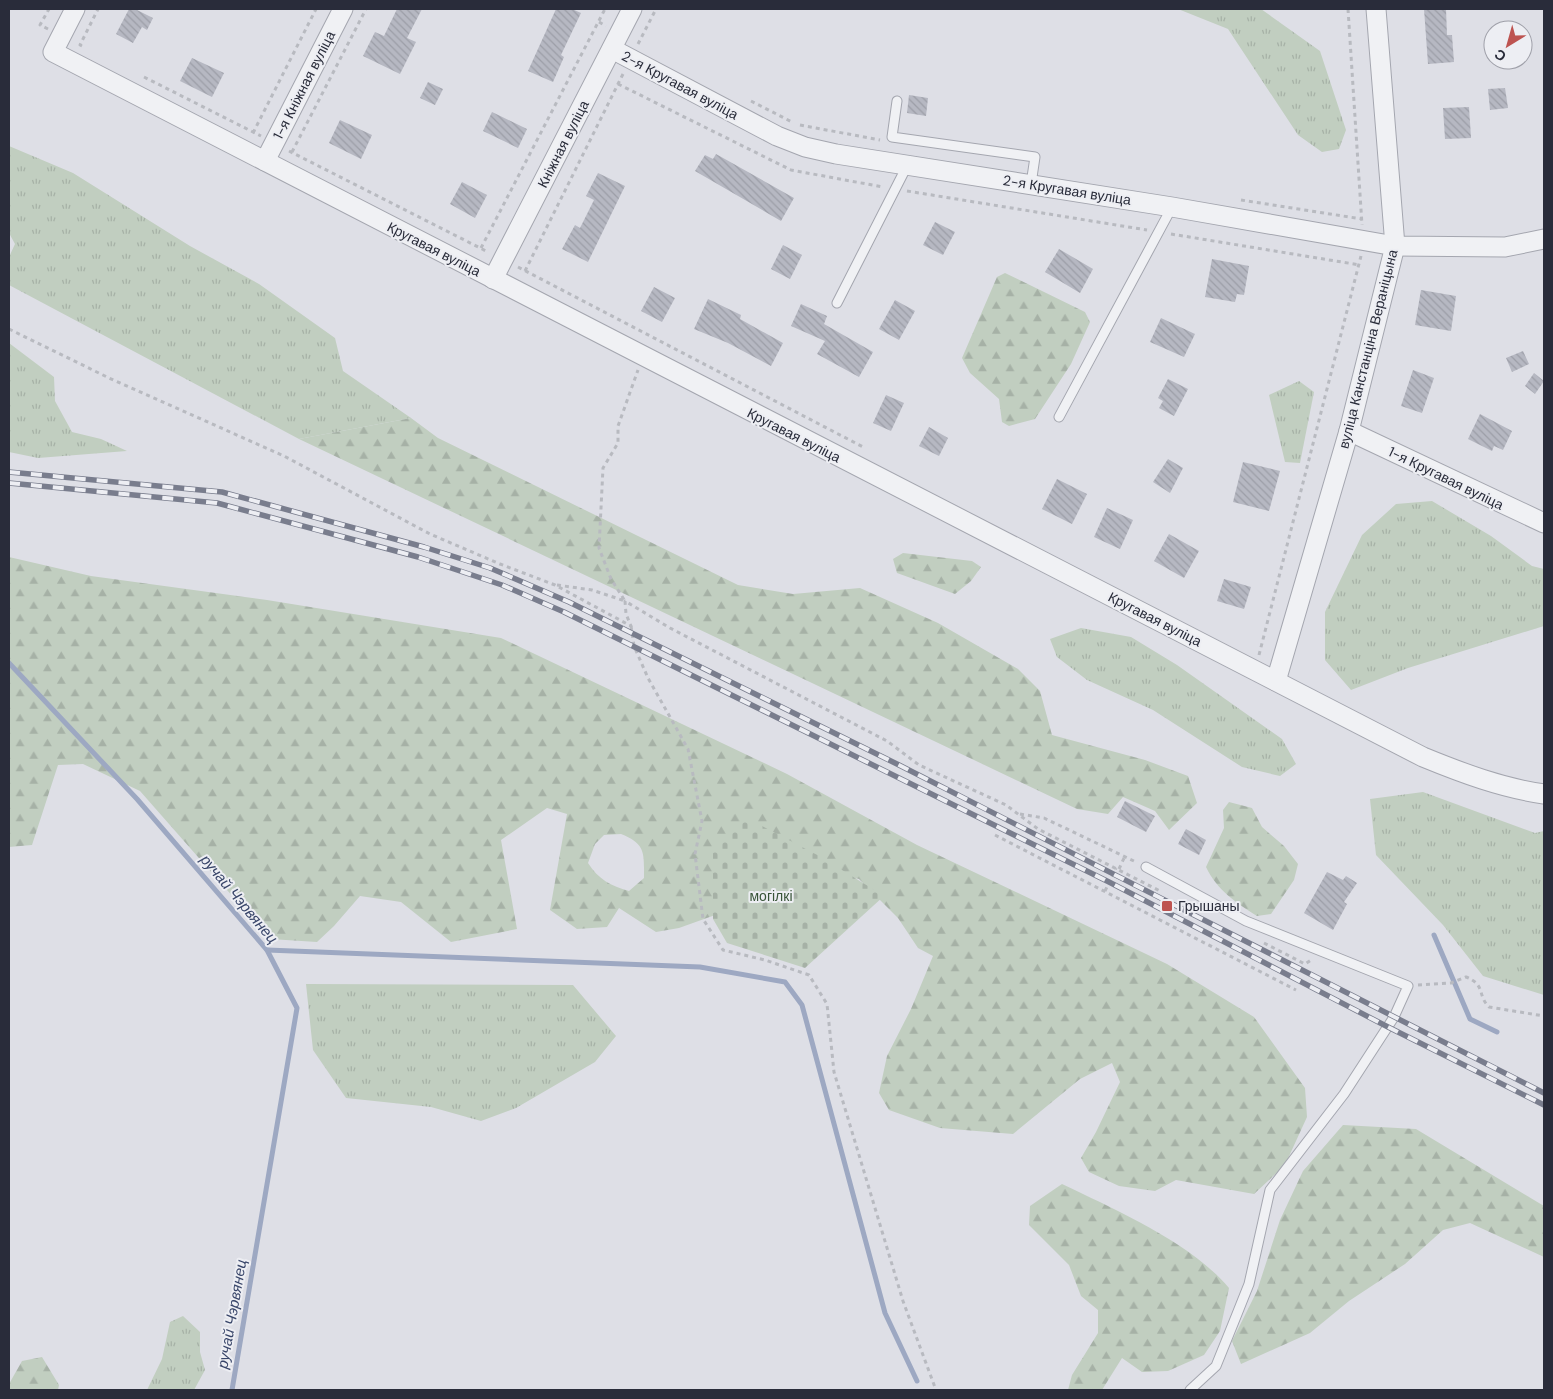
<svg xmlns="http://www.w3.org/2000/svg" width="1553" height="1399" font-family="'DM Sans',sans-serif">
<defs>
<pattern id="grass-tufts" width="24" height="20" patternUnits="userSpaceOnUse" patternTransform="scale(1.25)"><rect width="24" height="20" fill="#c1cec0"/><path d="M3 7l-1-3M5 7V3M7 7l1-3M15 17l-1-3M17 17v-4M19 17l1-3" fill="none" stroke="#a6b1a6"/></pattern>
<pattern id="forest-firs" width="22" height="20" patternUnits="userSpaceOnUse" patternTransform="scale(1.25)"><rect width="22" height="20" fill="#c1cec0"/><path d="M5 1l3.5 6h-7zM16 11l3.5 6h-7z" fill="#a6b1a6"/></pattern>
<pattern id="cemetery-stones" width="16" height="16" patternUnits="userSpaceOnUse" patternTransform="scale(1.25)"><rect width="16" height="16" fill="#c1cec0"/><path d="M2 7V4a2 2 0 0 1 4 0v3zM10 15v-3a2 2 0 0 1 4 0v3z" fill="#a6b1a6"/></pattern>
<pattern id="building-back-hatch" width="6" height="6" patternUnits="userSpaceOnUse" patternTransform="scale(1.25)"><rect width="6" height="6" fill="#b6b8c2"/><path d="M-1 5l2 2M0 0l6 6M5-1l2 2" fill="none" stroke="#9c9ea7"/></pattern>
</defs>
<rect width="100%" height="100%" fill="#dedfe6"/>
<g fill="url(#grass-tufts)">
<path d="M1178,9H1261L1320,51L1346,130L1339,149L1322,152L1298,135L1228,29Z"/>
<path d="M9,146L73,173L190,246L259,284L335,338L343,371L411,418L299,439L9,285V257L15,244L9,233Z"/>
<path d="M9,343L54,377L55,401L72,432L101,439L127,451L38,458L9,452Z"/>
<path d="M1299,381L1314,392L1300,463L1285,462L1269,395Z"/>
<path d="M1432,501L1491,536L1532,566L1544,569V626L1408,668L1351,690L1325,660V612L1362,535L1396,504Z"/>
<path d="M1081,628L1131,637L1177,665L1282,739L1296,764L1280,776L1242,767L1153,710L1087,680L1057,657L1050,639Z"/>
<path d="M1423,792L1535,833L1544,831V995L1483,976L1443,925L1376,855L1370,799Z"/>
<path d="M306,984L573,985L616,1036L595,1062L516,1108L481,1121L431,1107L346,1098L313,1050Z"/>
<path d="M183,1316L200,1332V1352L205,1370L194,1390H147L162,1359L170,1322Z"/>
</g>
<g fill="url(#forest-firs)" fill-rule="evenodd">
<path d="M1005,273L1085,312L1090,322L1071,364L1035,419L1009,426L1002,422L999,399L970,373L962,358L997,277Z"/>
<path d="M411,418L438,438L738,585L793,594L860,588L938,623L1018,669L1040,691L1052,735L1145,760L1188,776L1197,803L1169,830L1155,811L1123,797L1108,814L1077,809L299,439Z"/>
<path d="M903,553L972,561L981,567L971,581L955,594L897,573L893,559Z"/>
<path d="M9,557L91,576L267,600L501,638L787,774L917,845L1167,964L1254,1017L1305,1088L1307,1117L1285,1165L1254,1194L1176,1180L1155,1191L1119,1186L1089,1172L1081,1158L1096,1132L1120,1082L1112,1063L1080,1079L1013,1134L940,1128L889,1110L879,1093L887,1056L911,1009L933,956L918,948L898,918L859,879L816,869L718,914L679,928L656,932L619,908L607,927L577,929L550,910L567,814L547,808L501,840L517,929L451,942L401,902L360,896L334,926L317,942L270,939L140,791L83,764L58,765L32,845L9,847ZM621,834C646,844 644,853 644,878L629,891C611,886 598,879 588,863L595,844L604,835Z"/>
<path d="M1229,802L1252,808L1262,827L1284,846L1298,864L1294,880L1271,914L1257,916C1236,903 1217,890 1206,867L1224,828L1223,810Z"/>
<path d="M1343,1125L1416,1129L1544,1206V1257L1470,1223L1443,1230L1405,1264L1349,1301L1310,1333L1241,1364L1232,1341L1257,1291L1280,1220L1303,1171Z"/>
<path d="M1062,1184C1116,1210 1190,1242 1229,1288L1220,1331L1204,1355L1168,1371L1142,1372L1122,1358L1102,1390H1068L1072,1375L1098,1333V1310L1081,1296L1069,1265L1029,1225L1030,1206Z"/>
<path d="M42,1357L59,1385L58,1390H9V1384L22,1361Z"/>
</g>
<path fill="url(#cemetery-stones)" d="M745,817L821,857L884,896L805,968L727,943L713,919V847Z"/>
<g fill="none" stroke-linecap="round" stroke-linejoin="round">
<g stroke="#9da8c2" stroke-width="5">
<path d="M9,663L137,799L267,950L297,1008L232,1390"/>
<path d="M1434,935L1470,1019L1497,1032"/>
<path d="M267,950L700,967L785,982L802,1005L885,1313L917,1381"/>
</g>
</g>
<g fill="url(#building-back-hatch)">
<path d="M129,9H135L153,18L147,30L142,27L133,43L116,34Z"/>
<path d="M397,9H422L407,38L416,42L400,74L363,56L375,32L384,36Z"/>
<path d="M556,9H572L581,13L561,55L564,57L553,82L528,71Z"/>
<path d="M1424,9H1446L1447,35H1452L1454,62L1428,64Z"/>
<path d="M192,58L224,73L212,97L180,81Z"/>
<path d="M428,82L443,89L435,105L420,98Z"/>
<path d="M1505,88L1508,108L1490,110L1488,89Z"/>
<path d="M909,95L928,98L926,116L907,113Z"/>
<path d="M1469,107L1471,138L1445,139L1443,108Z"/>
<path d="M492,112L527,129L518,148L483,131Z"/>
<path d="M340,120L372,135L361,159L329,143Z"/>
<path d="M716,154L794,198L781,221L695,171L705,155L713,159Z"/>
<path d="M598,173L625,186L588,262L562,249L575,225L580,228L594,200L586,196Z"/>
<path d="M462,182L487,195L475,218L450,204Z"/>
<path d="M935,222L955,232L943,255L923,245Z"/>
<path d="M783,245L802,255L790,279L771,269Z"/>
<path d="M1059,249L1093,269L1080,293L1045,272Z"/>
<path d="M1212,259L1249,266L1244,295L1237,294L1235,302L1205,297Z"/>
<path d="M654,287L675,298L662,322L641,311Z"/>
<path d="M1421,290L1456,296L1451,331L1415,325Z"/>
<path d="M708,299L741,315L740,319L783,343L771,366L728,343L694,329Z"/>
<path d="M895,300L915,311L899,340L879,329Z"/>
<path d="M801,304L827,316L824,324L873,352L859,377L817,354L825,341L791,326Z"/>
<path d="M1161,318L1195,334L1184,357L1150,342Z"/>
<path d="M1523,351L1529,364L1512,372L1506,358Z"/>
<path d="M1413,370L1434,378L1422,413L1401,406Z"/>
<path d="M1534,373L1544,381L1535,394L1525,386Z"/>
<path d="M1168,379L1188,389L1174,416L1159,408L1163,401L1158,398Z"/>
<path d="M886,395L904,403L891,431L873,423Z"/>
<path d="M1480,414L1512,431L1503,450L1494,446L1492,451L1468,439Z"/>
<path d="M929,427L948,438L939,456L919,446Z"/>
<path d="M1168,459L1183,468L1170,493L1153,482Z"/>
<path d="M1243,462L1280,471L1269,511L1233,502Z"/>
<path d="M1057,479L1087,494L1072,524L1042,509Z"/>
<path d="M1107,508L1133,520L1120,549L1094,537Z"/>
<path d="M1169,534L1199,551L1184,578L1154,561Z"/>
<path d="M1224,579L1251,587L1244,609L1217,601Z"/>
<path d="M1125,801L1155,816L1146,832L1117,817Z"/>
<path d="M1186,829L1206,840L1199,855L1178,844Z"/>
<path d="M1327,872L1343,880L1346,876L1357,883L1344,902L1347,904L1333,930L1304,913Z"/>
</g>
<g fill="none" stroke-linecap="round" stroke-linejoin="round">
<g stroke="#a4a6af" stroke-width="11">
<g id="service">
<path d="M897,101L892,137L1035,157L1031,184"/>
<path d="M837,303L908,164"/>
<path d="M1059,417L1172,207"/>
<path d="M1146,867L1246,921L1408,986L1394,1017L1344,1094L1270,1190L1249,1284L1235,1319L1216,1366L1190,1390"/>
</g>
</g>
<g stroke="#a4a6af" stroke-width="21">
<g id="minor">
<path d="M75,9L53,52L1423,757C1462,773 1502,788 1544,794"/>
<path d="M612,49L777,136L805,147L836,154L1172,207L1395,246L1505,247L1544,239"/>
<path d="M265,161L343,9"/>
<path d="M493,279L632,9"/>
<path d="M1349,431L1544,523"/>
<path d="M1276,681L1349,431L1395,246L1376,9"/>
</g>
</g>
<g stroke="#b8bac0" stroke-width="3" stroke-dasharray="4 4" stroke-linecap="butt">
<path d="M1348,9L1362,225"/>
<path d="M599,22L606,26"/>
<path d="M48,29L40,25L49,9"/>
<path d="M638,44L656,9"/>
<path d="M82,46L80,45L98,9"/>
<path d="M144,77L261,136"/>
<path d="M618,84L791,170L883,187"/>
<path d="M751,101L792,122"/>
<path d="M800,125L880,140"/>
<path d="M253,133L316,9"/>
<path d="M289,151L488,252"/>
<path d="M292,152L366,9"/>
<path d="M907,191L1147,230"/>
<path d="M1241,200L1362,219"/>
<path d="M1171,234L1360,265"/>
<path d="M481,248L605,9"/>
<path d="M518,267L865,448"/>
<path d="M525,271L624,72"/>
<path d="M9,329L109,378L284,456L430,534L500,564L555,585L631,626L626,614L625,601L670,628L887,741L919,765L1006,805L1038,829L1162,892"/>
<path d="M557,585L592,590L625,601L611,579L599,548L603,468L618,443V426L638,370"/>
<path d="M631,626L634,646L648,678L688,749L702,821L695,854L703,919L723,950L765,960L809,975L827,1004L834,1072L903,1301L936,1390"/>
<path d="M1259,655L1361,256"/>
<path d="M1020,814L1044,818L1136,862"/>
<path d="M995,835L1296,990"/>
<path d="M1119,869L1125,856"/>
<path d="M1105,891L1116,868"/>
<path d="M1264,943L1305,964L1311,960"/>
<path d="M1418,985L1451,983L1466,977C1486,985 1477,995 1489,1007L1544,1016"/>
</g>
<use href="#service" stroke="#f0f1f4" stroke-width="9"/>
<use href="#minor" stroke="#f0f1f4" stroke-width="19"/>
<g stroke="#797d8d" stroke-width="5.5">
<g id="rail">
<path d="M9,472L222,492L424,547L490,568L569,602L899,765L1544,1093"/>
<path d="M9,483L217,503L418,557L502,585L564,612L1109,882L1388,1027L1544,1105"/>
</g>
</g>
<use href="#rail" stroke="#edeef3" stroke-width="4" stroke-dasharray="11" stroke-linecap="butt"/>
</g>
<rect fill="#bd5350" stroke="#edeef3" stroke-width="2" x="1161" y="900" width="12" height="12" rx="2.5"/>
<g text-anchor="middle" stroke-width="4" stroke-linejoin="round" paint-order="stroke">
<g font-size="14" fill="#292c3a" stroke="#edeef3">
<text transform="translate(304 85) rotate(-63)" y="5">1-я Кніжная вуліца</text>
<text transform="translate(680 85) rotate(28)" y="5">2-я Кругавая вуліца</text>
<text transform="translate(563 144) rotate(-63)" y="5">Кніжная вуліца</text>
<text transform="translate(1067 190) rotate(9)" y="5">2-я Кругавая вуліца</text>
<text transform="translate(434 249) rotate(27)" y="5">Кругавая вуліца</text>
<text transform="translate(1368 349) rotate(-76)" y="5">вуліца Канстанціна Вераніцына</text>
<text transform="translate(794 435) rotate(27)" y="5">Кругавая вуліца</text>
<text transform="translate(1446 478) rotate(26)" y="5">1-я Кругавая вуліца</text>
<text transform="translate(1155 619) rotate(27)" y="5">Кругавая вуліца</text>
</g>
<g font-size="14" fill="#385438" stroke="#edeef3">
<text x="771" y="901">могілкі</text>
</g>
<g font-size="14" fill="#292c3a" stroke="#edeef3" text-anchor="start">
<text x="1178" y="911">Грышаны</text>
</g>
<g font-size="15" font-style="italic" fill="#384569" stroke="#edeef3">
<text transform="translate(239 899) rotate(50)" y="5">ручай Чэрвянец</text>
<text transform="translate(232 1314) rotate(-80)" y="5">ручай Чэрвянец</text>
</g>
</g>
<rect width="1553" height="1399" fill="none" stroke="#292c3a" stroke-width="20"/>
<g transform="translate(1508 45) rotate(217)"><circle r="24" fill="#edeef3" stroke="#9fa0a9"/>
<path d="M0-4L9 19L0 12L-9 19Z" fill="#bd5350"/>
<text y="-8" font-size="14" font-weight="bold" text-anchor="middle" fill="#292c3a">С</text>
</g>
</svg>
